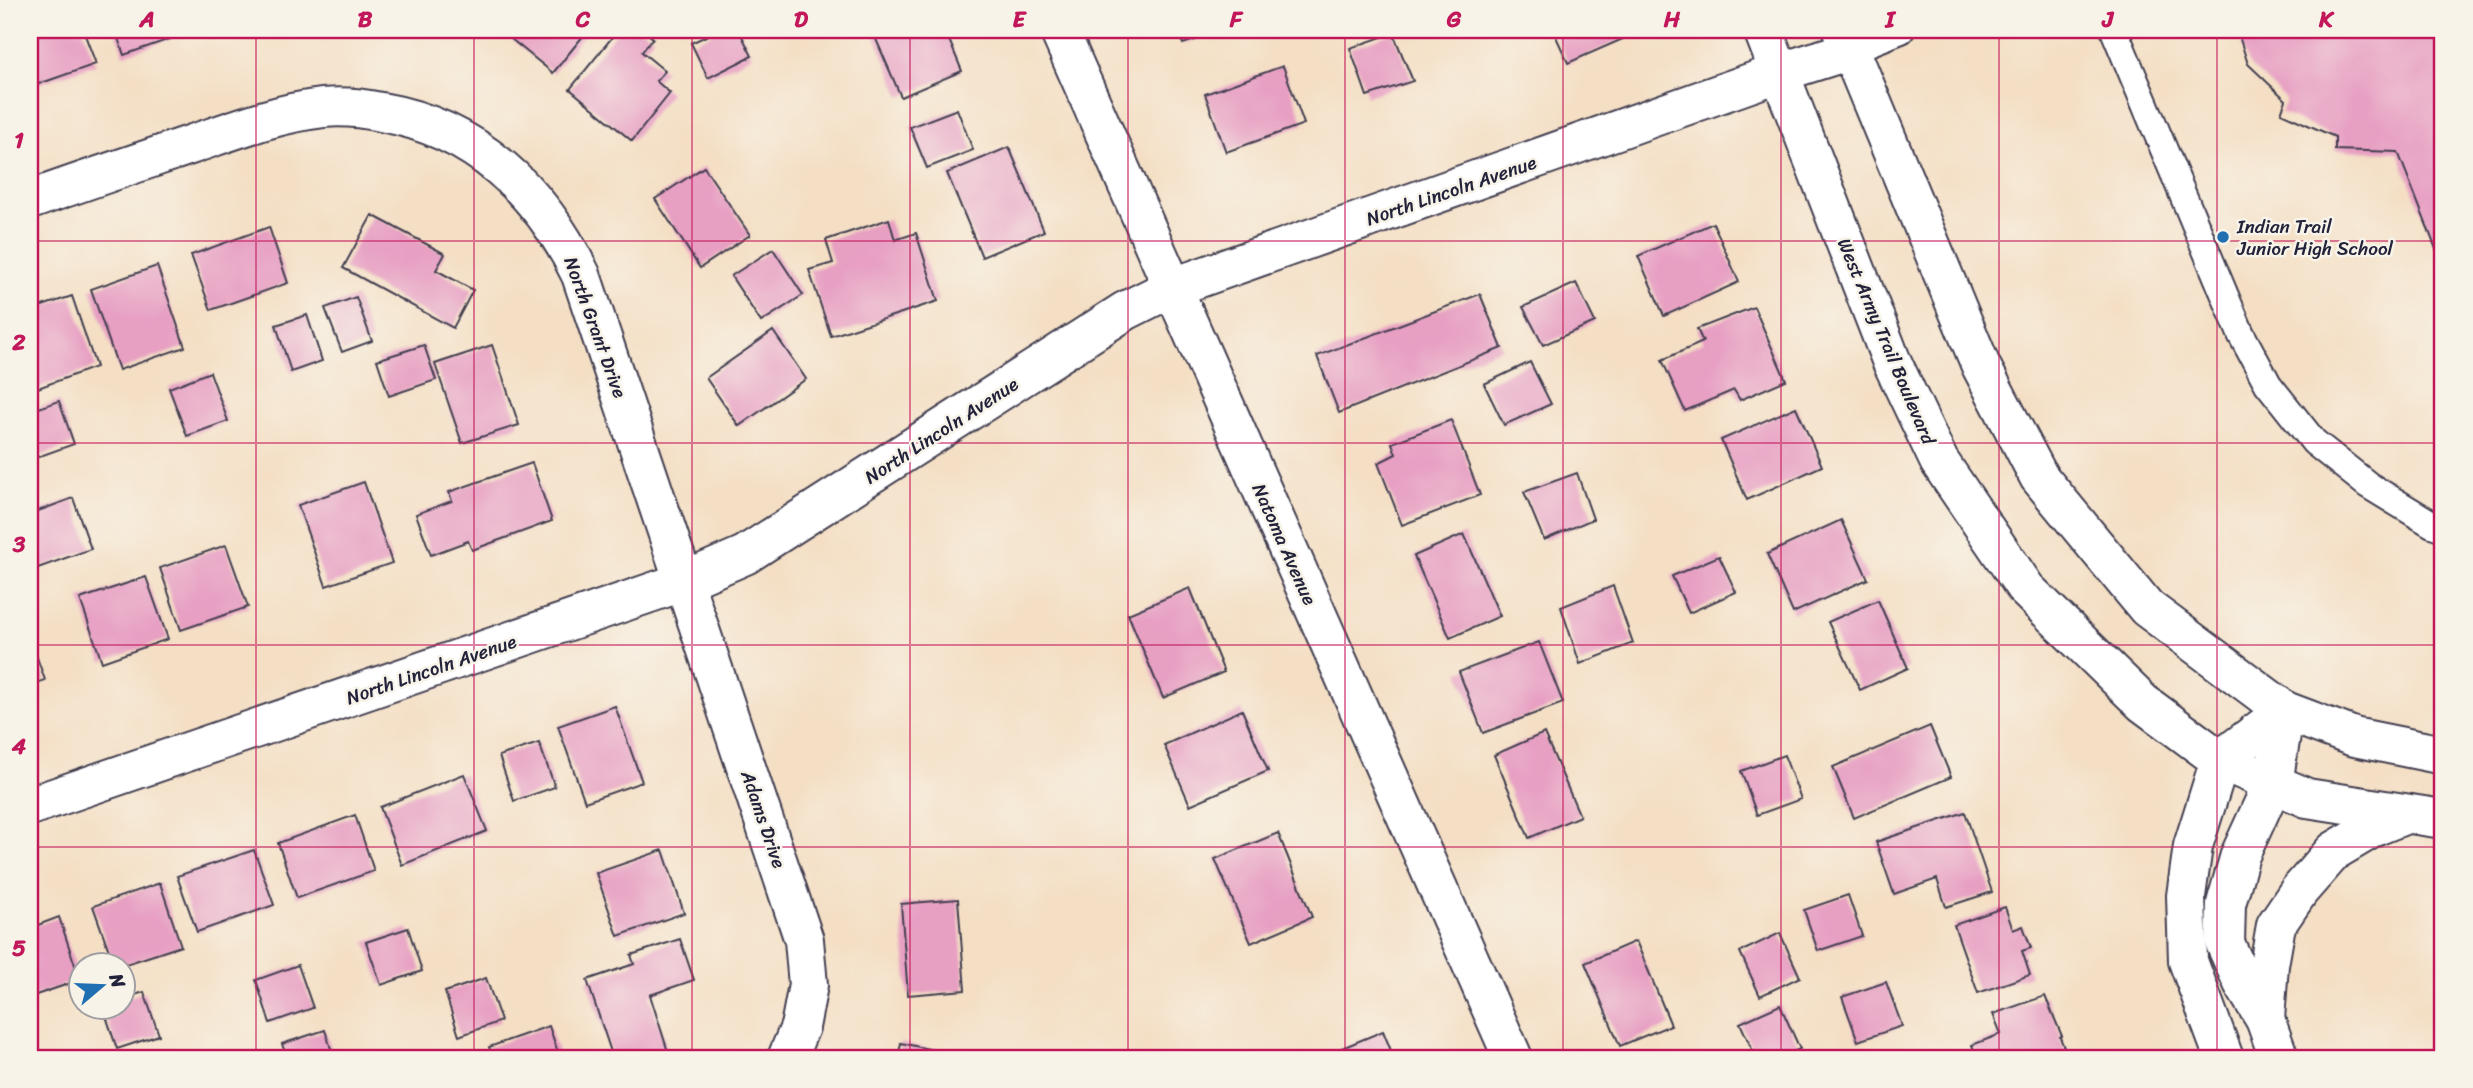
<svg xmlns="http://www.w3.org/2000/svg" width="2473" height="1088" font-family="Sriracha,sans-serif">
<rect width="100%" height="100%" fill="#f7f3e8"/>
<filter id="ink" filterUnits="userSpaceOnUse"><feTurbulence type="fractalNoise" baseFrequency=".0143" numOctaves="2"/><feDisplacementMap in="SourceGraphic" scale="14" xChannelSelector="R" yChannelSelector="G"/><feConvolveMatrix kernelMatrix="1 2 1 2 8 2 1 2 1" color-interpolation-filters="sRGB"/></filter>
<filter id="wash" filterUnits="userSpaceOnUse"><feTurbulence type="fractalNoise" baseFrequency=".00686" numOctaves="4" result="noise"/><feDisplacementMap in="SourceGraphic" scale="28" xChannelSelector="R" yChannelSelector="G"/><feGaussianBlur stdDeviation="1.57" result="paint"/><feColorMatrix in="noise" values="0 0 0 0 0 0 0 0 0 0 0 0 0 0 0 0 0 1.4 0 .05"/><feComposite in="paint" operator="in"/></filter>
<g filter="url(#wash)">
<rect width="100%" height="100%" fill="#f4dfc5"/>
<g id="blocks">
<g fill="#e79fc2">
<path d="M30,30H83L96,64L30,87Z"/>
<path d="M115,30H189L190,32L124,55Z"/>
<path d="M500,30H588L553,73Z"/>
<path d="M618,30H643L653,38L642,52L665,71L656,81L670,93L632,141L570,89Z"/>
<path d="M719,30H739L752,56L708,78L691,43Z"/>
<path d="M872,30H945L962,71L901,97Z"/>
<path d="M1177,30H1223L1183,44Z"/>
<path d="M1553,30H1630L1632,35L1568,63Z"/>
<path d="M2237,30H2443V267L2398,152L2335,150V137L2281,113L2286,100L2248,64Z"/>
<path d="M1393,33L1413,81L1367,96L1350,48Z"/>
<path d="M1283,66L1304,124L1226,152L1205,94Z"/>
<path d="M957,109L973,150L927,168L910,127Z"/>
<path d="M1009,147L1044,231L982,257L947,173Z"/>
<path d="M704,167L750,235L700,268L655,199Z"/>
<path d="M372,215L445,254L436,270L473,290L453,328L343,268Z"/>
<path d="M889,219L895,240L916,233L938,301L831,336L809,270L833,263L826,240Z"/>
<path d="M1713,223L1739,282L1664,316L1638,256Z"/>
<path d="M269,227L288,283L211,310L191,255Z"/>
<path d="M773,249L803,295L761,322L731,276Z"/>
<path d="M157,266L185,347L119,370L91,289Z"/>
<path d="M1576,283L1595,322L1543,345L1523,307Z"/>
<path d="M1480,294L1502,348L1339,413L1317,356Z"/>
<path d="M72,296L96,367L38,388L32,372H30V310Z"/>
<path d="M356,297L372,341L342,352L325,308Z"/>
<path d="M1754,307L1786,380L1740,400L1734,390L1685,411L1662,360L1703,342L1697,329Z"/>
<path d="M307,315L322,361L291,372L276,325Z"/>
<path d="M773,331L806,379L739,426L706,378Z"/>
<path d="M424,345L436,380L389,396L377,360Z"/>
<path d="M492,345L519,425L462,443L435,364Z"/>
<path d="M1530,362L1551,404L1504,425L1484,384Z"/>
<path d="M210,372L228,421L187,436L169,388Z"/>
<path d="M59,401L74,444L32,459L30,451V411Z"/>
<path d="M1796,407L1822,466L1747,500L1721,440Z"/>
<path d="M1451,420L1480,495L1402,525L1378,463L1396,454L1392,443Z"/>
<path d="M532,463L552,521L472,550L468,541L431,555L416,514L452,501L449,492Z"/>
<path d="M1577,473L1593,519L1544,540L1524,492Z"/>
<path d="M364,482L392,563L326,586L298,505Z"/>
<path d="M73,498L91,549L38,568L30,545V514Z"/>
<path d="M1841,520L1868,579L1793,613L1767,554Z"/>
<path d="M1464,534L1500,616L1450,638L1414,556Z"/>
<path d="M226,545L248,607L181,630L160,568Z"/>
<path d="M1719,556L1736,592L1689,613L1672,576Z"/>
<path d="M146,577L168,639L102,662L80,599Z"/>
<path d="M1613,586L1633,643L1580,664L1561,607Z"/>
<path d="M1190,588L1224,672L1163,698L1128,614Z"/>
<path d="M1878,600L1908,668L1860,690L1828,622Z"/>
<path d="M30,638L45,680L30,685Z"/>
<path d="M1539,642L1563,703L1483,733L1459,672Z"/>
<path d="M615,706L642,782L585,802L558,726Z"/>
<path d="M1242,710L1268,771L1190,805L1164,745Z"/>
<path d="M1930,726L1951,777L1854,818L1833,767Z"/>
<path d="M1544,733L1580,816L1529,838L1494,755Z"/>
<path d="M539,743L555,787L514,801L499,756Z"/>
<path d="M1784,755L1801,799L1757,815L1741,771Z"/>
<path d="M464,774L487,831L402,865L380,807Z"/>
<path d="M1965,812L1992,892L1946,907L1937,879L1894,894L1876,842Z"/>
<path d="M355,815L374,871L297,898L278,843Z"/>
<path d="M1278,833L1312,917L1251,943L1215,859Z"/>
<path d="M254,850L274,905L197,932L177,876Z"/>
<path d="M663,850L684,913L618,936L596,873Z"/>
<path d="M160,883L181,946L123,965H114L93,906Z"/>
<path d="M1848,895L1862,936L1818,951L1804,910Z"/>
<path d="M958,899L965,990L908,995L901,904Z"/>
<path d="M2005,907L2013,930L2023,926L2031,948L2022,951L2030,975L1978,993L1954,925Z"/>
<path d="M59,917L80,980L30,997V928Z"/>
<path d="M408,928L422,971L381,985L366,942Z"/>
<path d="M1780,933L1800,977L1760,996L1740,952Z"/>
<path d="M680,939L694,980L650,995L670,1058H613L587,980L634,964L631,955Z"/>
<path d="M1636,941L1671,1025L1620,1046L1585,963Z"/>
<path d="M298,965L313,1008L270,1023L256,980Z"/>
<path d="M486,978L501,1021L459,1036L445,992Z"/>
<path d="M1886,982L1902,1026L1858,1041L1842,997Z"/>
<path d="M144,992L159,1035L117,1049L103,1007H122V999Z"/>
<path d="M2045,996L2062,1036L2060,1037L2068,1058H1977L1972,1045L2001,1034L1993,1014Z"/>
<path d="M1780,1005L1800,1049L1779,1058H1756L1740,1023Z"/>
<path d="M549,1026L560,1058H493L489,1047Z"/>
<path d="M325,1030L334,1058H287L282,1044Z"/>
<path d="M1383,1031L1394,1058H1318Z"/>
<path d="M901,1043L966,1057V1058H898Z"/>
</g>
</g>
</g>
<g filter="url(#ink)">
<use href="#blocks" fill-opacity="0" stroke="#423e50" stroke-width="2"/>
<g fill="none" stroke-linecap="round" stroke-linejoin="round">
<g stroke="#423e50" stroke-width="30">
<g id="lane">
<path d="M2114,30L2241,334L2268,384L2314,442L2368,485L2432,524L2443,528"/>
<path d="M1851,50L1901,30"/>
</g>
</g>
<g stroke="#423e50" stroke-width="42">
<g id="street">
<path d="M1059,30L1513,1058"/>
<path d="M30,200C83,181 137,163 190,145C234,130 277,113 323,108C342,106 362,108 381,112C475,128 541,191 581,275L804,940L808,985L800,1027L787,1058"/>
<path d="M30,806L685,581L745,555L1125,311L1171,288L1778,73L1851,50"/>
<path d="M2224,1058L2188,961L2186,896L2193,846L2220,760L2285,711"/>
<path d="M2279,1058L2265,1019L2243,983L2225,943L2226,904L2240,855L2273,783L2285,711"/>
</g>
</g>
<g stroke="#423e50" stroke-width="42">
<g id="secondary">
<path d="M1763,30L1891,360L1939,461L2026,589L2143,703L2220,760L2307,798L2443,819"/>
<path d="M1842,30L1981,366L2039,477L2147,608L2285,711L2354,737L2443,755"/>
<path d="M2265,1019L2269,965L2276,925L2299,891L2334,851L2376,826L2406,814"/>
</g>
</g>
<use href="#lane" stroke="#fff" stroke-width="26"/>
<use href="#street" stroke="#fff" stroke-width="38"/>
<use href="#secondary" stroke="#fff" stroke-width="38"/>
</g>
</g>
<path fill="none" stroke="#c2185b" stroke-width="2" stroke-opacity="0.55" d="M256,30V1058M474,30V1058M692,30V1058M910,30V1058M1128,30V1058M1345,30V1058M1563,30V1058M1781,30V1058M1999,30V1058M2217,30V1058M30,241H2443M30,443H2443M30,645H2443M30,847H2443"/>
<circle fill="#1f6fb2" stroke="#f7f3e8" stroke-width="2.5" cx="2223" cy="237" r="7"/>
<g text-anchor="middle" stroke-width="5" stroke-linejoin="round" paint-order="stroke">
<g font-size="19" fill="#22223b" stroke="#f7f3e8">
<text transform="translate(1451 190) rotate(-19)" y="7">North Lincoln Avenue</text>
<text transform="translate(596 327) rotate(70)" y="7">North Grant Drive</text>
<text transform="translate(1887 341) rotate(67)" y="7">West Army Trail Boulevard</text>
<text transform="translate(941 430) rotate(-33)" y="7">North Lincoln Avenue</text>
<text transform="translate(1285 544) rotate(66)" y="7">Natoma Avenue</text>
<text transform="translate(431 669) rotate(-19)" y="7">North Lincoln Avenue</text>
<text transform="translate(764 819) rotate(71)" y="7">Adams Drive</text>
</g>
<g font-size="19" fill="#22223b" stroke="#f7f3e8" text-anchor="start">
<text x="2237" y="233">Indian Trail<tspan x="2237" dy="22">Junior High School</tspan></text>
</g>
</g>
<rect width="2473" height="1088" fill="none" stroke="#f7f3e8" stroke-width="77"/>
<g transform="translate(102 986) rotate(71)"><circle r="33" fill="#f7f3e8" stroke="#a29fa3" stroke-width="2"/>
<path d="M0-5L12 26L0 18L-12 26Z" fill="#1f6fb2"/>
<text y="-10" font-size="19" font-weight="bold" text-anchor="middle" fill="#22223b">N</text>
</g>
<rect x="38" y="38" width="2396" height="1012" fill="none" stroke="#c2185b" stroke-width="2.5"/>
<g font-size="23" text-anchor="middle" font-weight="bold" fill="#c2185b">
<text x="147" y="27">A</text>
<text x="365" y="27">B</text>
<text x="583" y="27">C</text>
<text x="801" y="27">D</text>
<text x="1019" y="27">E</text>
<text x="1236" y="27">F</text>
<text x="1454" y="27">G</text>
<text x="1672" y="27">H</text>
<text x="1890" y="27">I</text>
<text x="2108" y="27">J</text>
<text x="2326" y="27">K</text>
<text x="19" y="148">1</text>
<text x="19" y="350">2</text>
<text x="19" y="552">3</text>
<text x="19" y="754">4</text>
<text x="19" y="956">5</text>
</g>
</svg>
